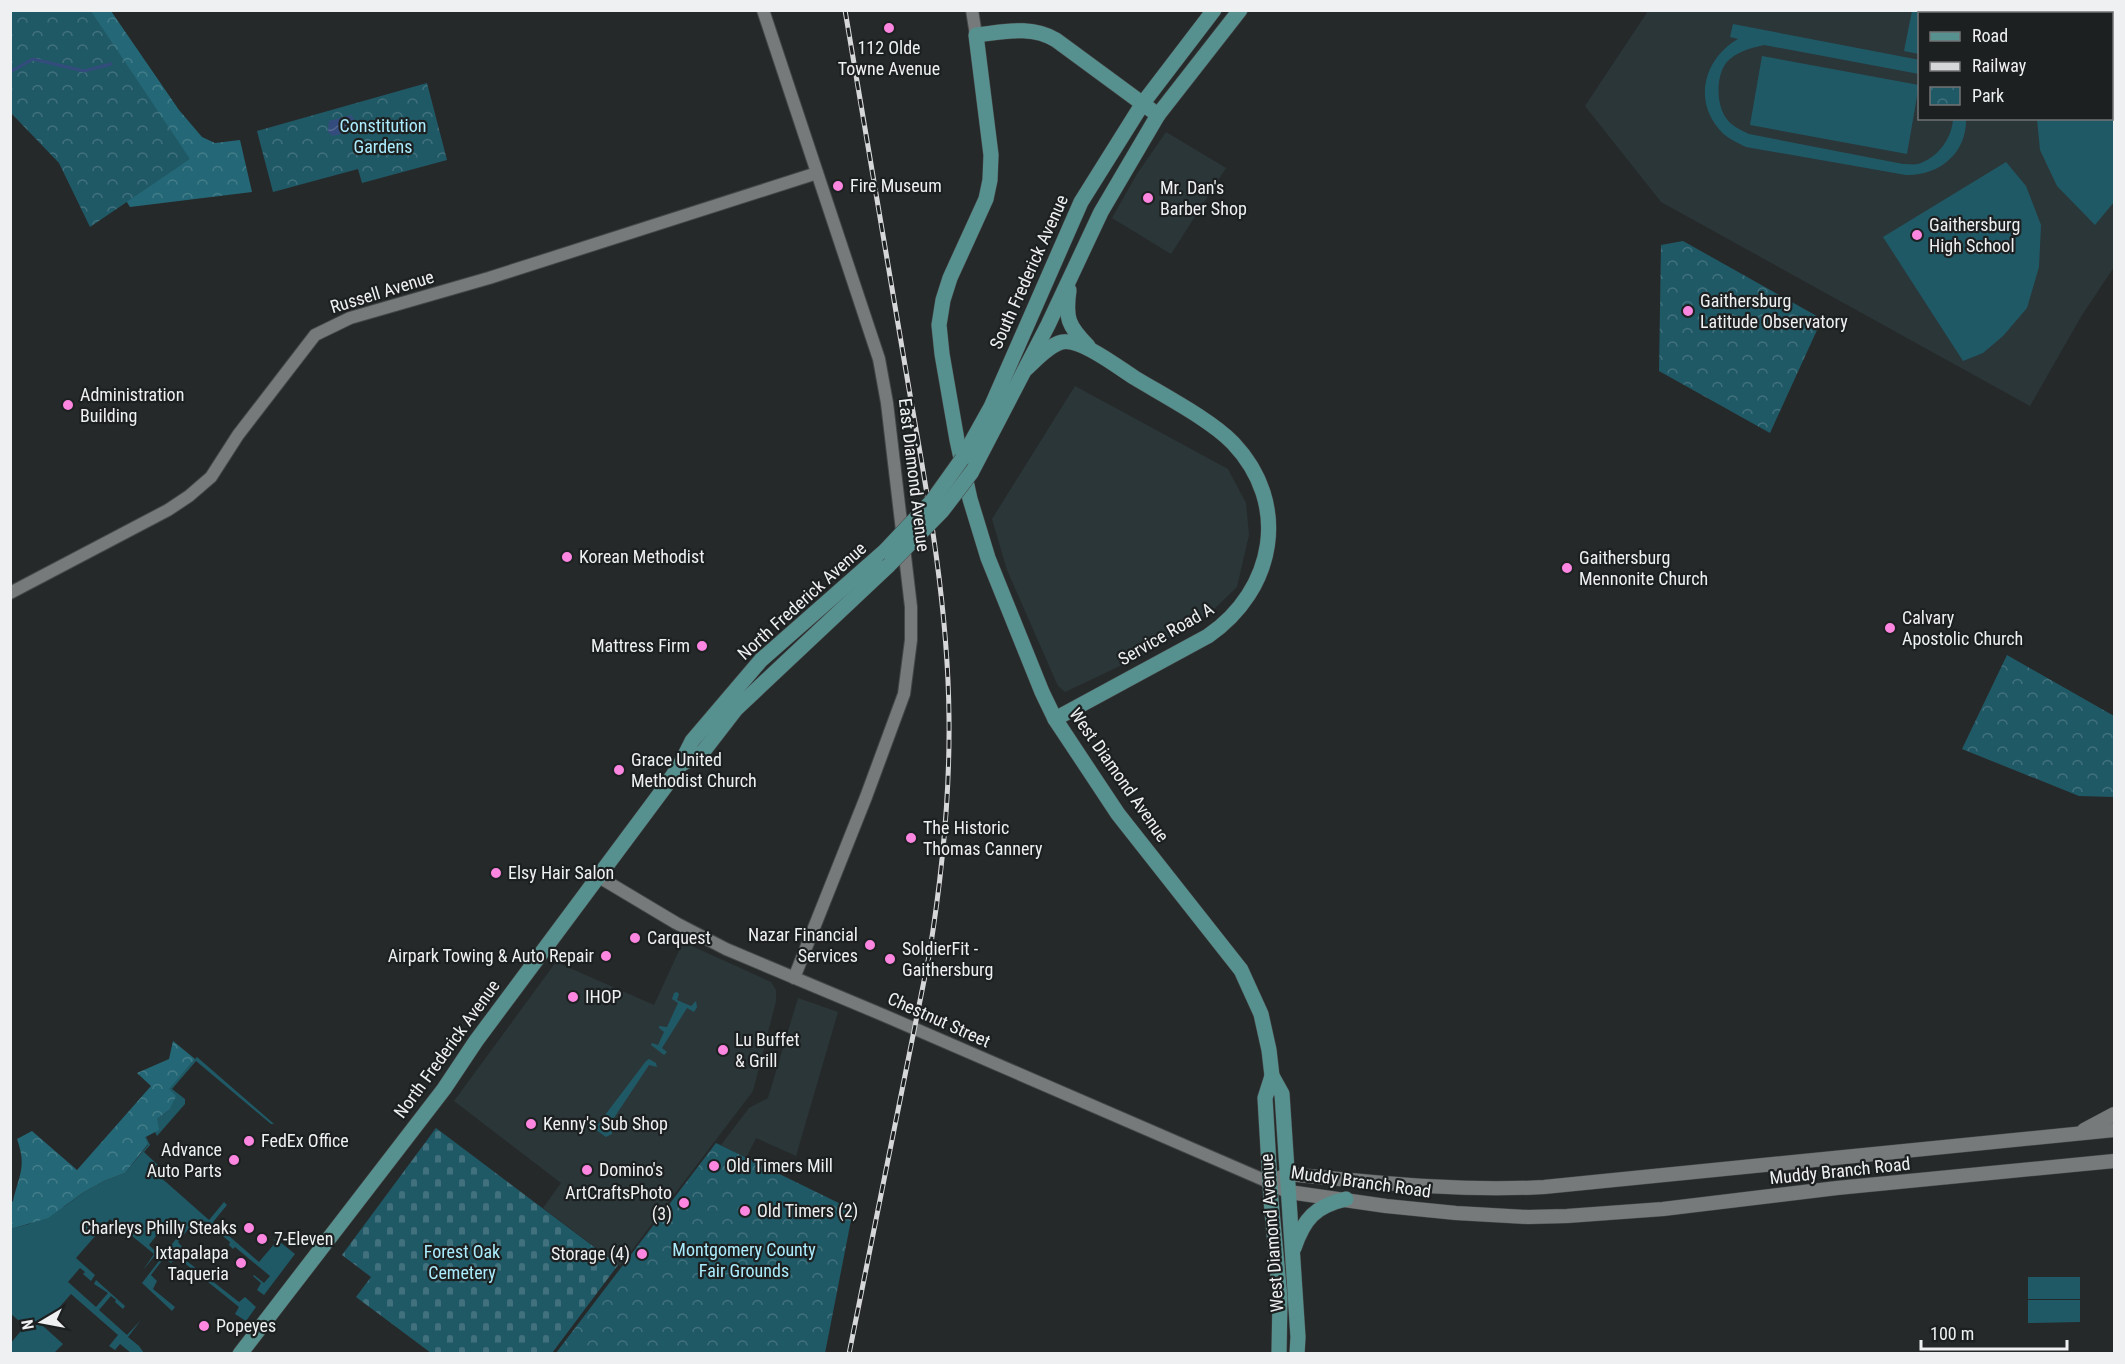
<svg xmlns="http://www.w3.org/2000/svg" width="2125" height="1364" font-family="'Roboto Condensed',sans-serif">
<defs>
<pattern id="forest-crowns" width="20" height="18" patternUnits="userSpaceOnUse" patternTransform="scale(1.5)"><rect width="20" height="18" fill="#246776"/><path d="M2 6a3 3 0 1 1 6 0M12 15a3 3 0 1 1 6 0" fill="none" stroke="#447d8a"/></pattern>
<pattern id="cemetery-stones" width="16" height="16" patternUnits="userSpaceOnUse" patternTransform="scale(1.5)"><rect width="16" height="16" fill="#205966"/><path d="M2 7V4a2 2 0 0 1 4 0v3zM10 15v-3a2 2 0 0 1 4 0v3z" fill="#41717c"/></pattern>
<pattern id="park-crowns" width="20" height="18" patternUnits="userSpaceOnUse" patternTransform="scale(1.5)"><rect width="20" height="18" fill="#205966"/><path d="M2 6a3 3 0 1 1 6 0M12 15a3 3 0 1 1 6 0" fill="none" stroke="#41717c"/></pattern>
<pattern id="water-waves" width="16" height="10" patternUnits="userSpaceOnUse" patternTransform="scale(1.5)"><rect width="16" height="10" fill="#344c7d"/><path d="M0 5q4-4 8 0t8 0" fill="none" stroke="#526690"/></pattern>
</defs>
<rect width="100%" height="100%" fill="#26292a"/>
<g fill="#2b3638" fill-rule="evenodd">
<path d="M1648,11H2114V267L2082,315L2030,406L1661,202L1585,106ZM1920,14H2112V118H1920Z"/>
<path d="M1166,132L1226,168L1171,254L1112,218L1137,174Z"/>
<path d="M1075,386L1228,469L1246,503L1249,535L1237,587L1210,613L1141,656L1065,692L1058,686L1007,570L992,519Z"/>
<path d="M683,942L771,982L776,990V1001L753,1091L620,1266L543,1208L561,1183L454,1101L556,962L654,1005Z"/>
<path d="M798,998L838,1012L796,1156L756,1138L746,1158L721,1145L749,1108L768,1098Z"/>
</g>
<g fill="#205966">
<path d="M1912,11V10L1965,11V13L1920,14L1919,54L1904,51Z"/>
<path d="M1733,24L1920,60L1919,74L1764,45C1751,48 1735,52 1726,63C1716,77 1716,103 1726,118C1731,126 1741,130 1749,134L1903,164C1907,164 1914,165 1918,164C1938,158 1952,138 1953,119H1966C1967,153 1939,176 1906,175L1746,147C1736,142 1726,138 1719,129C1693,99 1705,58 1738,39L1730,37Z"/>
<path d="M2112,50L2114,52V202L2095,225L2057,186L2040,150L2037,119L2112,118Z"/>
<path d="M1762,56L1919,85L1907,154L1750,125Z"/>
<path d="M2006,162L2026,186L2041,225L2039,267L2027,308L2003,336L1983,353L1963,361L1883,237Z"/>
<path d="M677,992L679,994L677,1000L691,1006L696,1001L697,1007L694,1012L687,1008L662,1048L667,1052L664,1055L651,1045L652,1043L658,1045L664,1032L659,1028V1026L667,1027L678,1003L672,999L674,993Z"/>
<path d="M197,1057L274,1124H271L196,1061L172,1089L185,1099V1104L157,1136L155,1132L146,1137L150,1145L144,1152L161,1168L158,1175L209,1220L224,1202L227,1205L213,1222L259,1262L276,1242L273,1239L280,1242L295,1254L264,1295L257,1290L261,1283L253,1276L254,1275L264,1283L270,1276L235,1247L233,1249L229,1245L230,1242L205,1221L200,1227L194,1222L178,1242L183,1248L179,1255L239,1302L245,1297L256,1307L246,1321L235,1314L239,1307L177,1257L171,1263L164,1258L151,1275L157,1281L153,1289L175,1307L172,1311L142,1283L186,1226L179,1220L170,1232L163,1227L149,1245L157,1253L143,1270L154,1254L126,1231L121,1236L116,1231L119,1227L110,1219L76,1258L95,1275L91,1281L83,1274L85,1272L80,1268L68,1282L96,1307L108,1293L94,1284L96,1280L125,1306L123,1309L115,1302L116,1300L111,1296L99,1310L127,1335L141,1320L128,1337L139,1346L144,1353H131L120,1344L115,1350L109,1346L118,1335L71,1294L43,1326L63,1344L54,1353H11L10,1344L25,1326L11,1314V1229L29,1224L65,1206L84,1192L104,1181L125,1173L148,1145L145,1137L157,1119L169,1110L168,1089Z"/>
<path d="M649,1059L656,1063L657,1067L649,1065L608,1127L612,1131V1134L606,1137L596,1130V1127L646,1061Z"/>
<rect x="2028" y="1277" width="52" height="22"/>
<path d="M2028,1300H2080V1322L2028,1323Z"/>
</g>
<g fill="url(#forest-crowns)">
<path d="M10,11H111L179,110L202,137L215,143L240,140L252,192L130,207L90,144Z"/>
<path d="M173,1041L195,1059L169,1089L176,1096L169,1110L157,1119L159,1130L145,1137L148,1144L125,1173L104,1181L84,1192L48,1218L11,1229V1203L13,1201C19,1175 27,1167 17,1139L32,1131L77,1170L151,1086L137,1073L169,1059Z"/>
</g>
<path fill="url(#cemetery-stones)" d="M436,1128L618,1265L552,1353H431L356,1297L371,1277L342,1255Z"/>
<g fill="url(#park-crowns)">
<path d="M11,10L91,11L190,159L90,227L59,163L11,113Z"/>
<path d="M427,83L447,160L362,183L358,169L273,192L257,131Z"/>
<path d="M1683,241L1822,319L1770,433L1659,371L1661,245Z"/>
<path d="M2007,655L2114,716V797L2079,796L1962,749Z"/>
<path d="M716,1143L853,1210L825,1353H556Z"/>
</g>
<path fill="url(#water-waves)" d="M351,115L354,119V130L333,136L328,132L329,121Z"/>
<g fill="none" stroke-linecap="round" stroke-linejoin="round">
<path stroke="#344c7d" stroke-width="3" d="M10,72L33,59L84,71L111,64"/>
<g stroke="#454748" stroke-width="14">
<g id="tertiary">
<path d="M763,10L879,359L887,403L911,607V640L904,694L866,797L794,978"/>
<path d="M972,10L976,35"/>
<path d="M10,593L168,510L189,496L211,477L238,435L315,335L350,318L489,278L817,173"/>
<path d="M599,877L676,923L726,949L883,1015L1271,1183"/>
</g>
</g>
<g stroke="#454748" stroke-width="15">
<g id="secondary">
<path d="M2084,1130L2114,1114"/>
<path d="M1278,1179L1287,1174C1373,1182 1458,1192 1544,1187L2114,1130"/>
<path d="M1271,1183L1289,1192L1386,1206L1456,1213L1528,1217L1567,1216L1663,1209L1837,1188L2114,1161"/>
</g>
</g>
<g stroke="#454748" stroke-width="16">
<g id="primary">
<path d="M1158,115L1056,40C1031,25 1004,32 976,35L991,155L990,180L986,199L950,278L943,300L939,325L942,354L957,440L970,499L988,558L1042,692L1055,719L1118,814L1241,970L1261,1014L1269,1050L1272,1076L1265,1098L1271,1200L1280,1298L1279,1354"/>
<path d="M1069,290C1065,318 1068,326 1088,346"/>
<path d="M1026,369C1036,360 1049,345 1062,342C1081,338 1119,368 1135,378C1163,395 1211,420 1233,443C1291,504 1275,590 1208,636L1055,719"/>
<path d="M962,459L991,407L1081,202L1143,103L1214,10"/>
<path d="M971,473L1048,325L1101,212L1158,115L1240,10"/>
<path d="M680,765L702,753L736,709L888,566"/>
<path d="M1272,1076L1282,1094L1298,1337L1297,1354"/>
<path d="M1294,1248C1304,1219 1315,1206 1346,1199"/>
<path d="M240,1354L444,1089L476,1041L665,787L680,765L692,741L761,660L885,551"/>
</g>
</g>
<use href="#tertiary" stroke="#767a7b" stroke-width="12"/>
<use href="#secondary" stroke="#767a7b" stroke-width="14"/>
<use href="#primary" stroke="#57918f" stroke-width="15"/>
<g stroke="#d5d7d8" stroke-width="5">
<path id="rail" d="M845,10C866,137 888,263 909,389C928,497 948,607 949,717C950,798 942,876 929,956L849,1354"/>
</g>
<use href="#rail" stroke="#1d2021" stroke-width="3" stroke-dasharray="9" stroke-linecap="butt"/>
<g stroke="#454748" stroke-width="16" stroke-linecap="butt">
<g id="primary-bridge">
<path d="M885,551L932,501L962,459"/>
<path d="M888,566L942,511L971,473"/>
</g>
</g>
<use href="#primary-bridge" stroke="#57918f" stroke-width="15"/>
</g>
<g fill="#fd86e1" stroke="#1d2021" stroke-width="2">
<circle cx="889" cy="28" r="6"/>
<circle cx="838" cy="186" r="6"/>
<circle cx="1148" cy="198" r="6"/>
<circle cx="1917" cy="235" r="6"/>
<circle cx="1688" cy="311" r="6"/>
<circle cx="68" cy="405" r="6"/>
<circle cx="567" cy="557" r="6"/>
<circle cx="1567" cy="568" r="6"/>
<circle cx="1890" cy="628" r="6"/>
<circle cx="702" cy="646" r="6"/>
<circle cx="619" cy="770" r="6"/>
<circle cx="911" cy="838" r="6"/>
<circle cx="496" cy="873" r="6"/>
<circle cx="635" cy="938" r="6"/>
<circle cx="870" cy="945" r="6"/>
<circle cx="606" cy="956" r="6"/>
<circle cx="890" cy="959" r="6"/>
<circle cx="573" cy="997" r="6"/>
<circle cx="723" cy="1050" r="6"/>
<circle cx="531" cy="1124" r="6"/>
<circle cx="249" cy="1141" r="6"/>
<circle cx="234" cy="1160" r="6"/>
<circle cx="714" cy="1166" r="6"/>
<circle cx="587" cy="1170" r="6"/>
<circle cx="684" cy="1203" r="6"/>
<circle cx="745" cy="1211" r="6"/>
<circle cx="249" cy="1228" r="6"/>
<circle cx="262" cy="1239" r="6"/>
<circle cx="642" cy="1254" r="6"/>
<circle cx="241" cy="1263" r="6"/>
<circle cx="204" cy="1326" r="6"/>
</g>
<g text-anchor="middle" stroke-width="4.5" stroke-linejoin="round" paint-order="stroke">
<g font-size="18" fill="#eef0f1" stroke="#1d2021" text-anchor="start">
<text x="889" y="54" text-anchor="middle">112 Olde<tspan x="889" dy="21">Towne Avenue</tspan></text>
<text x="850" y="192">Fire Museum</text>
<text x="1160" y="194">Mr. Dan's<tspan x="1160" dy="21">Barber Shop</tspan></text>
<text x="1929" y="231">Gaithersburg<tspan x="1929" dy="21">High School</tspan></text>
<text x="1700" y="307">Gaithersburg<tspan x="1700" dy="21">Latitude Observatory</tspan></text>
<text x="80" y="401">Administration<tspan x="80" dy="21">Building</tspan></text>
<text x="579" y="563">Korean Methodist</text>
<text x="1579" y="564">Gaithersburg<tspan x="1579" dy="21">Mennonite Church</tspan></text>
<text x="1902" y="624">Calvary<tspan x="1902" dy="21">Apostolic Church</tspan></text>
<text x="690" y="652" text-anchor="end">Mattress Firm</text>
<text x="631" y="766">Grace United<tspan x="631" dy="21">Methodist Church</tspan></text>
<text x="923" y="834">The Historic<tspan x="923" dy="21">Thomas Cannery</tspan></text>
<text x="508" y="879">Elsy Hair Salon</text>
<text x="858" y="941" text-anchor="end">Nazar Financial<tspan x="858" dy="21">Services</tspan></text>
<text x="647" y="944">Carquest</text>
<text x="902" y="955">SoldierFit -<tspan x="902" dy="21">Gaithersburg</tspan></text>
<text x="594" y="962" text-anchor="end">Airpark Towing &amp; Auto Repair</text>
<text x="585" y="1003">IHOP</text>
<text x="735" y="1046">Lu Buffet<tspan x="735" dy="21">&amp; Grill</tspan></text>
<text x="543" y="1130">Kenny's Sub Shop</text>
<text x="261" y="1147">FedEx Office</text>
<text x="222" y="1156" text-anchor="end">Advance<tspan x="222" dy="21">Auto Parts</tspan></text>
<text x="726" y="1172">Old Timers Mill</text>
<text x="599" y="1176">Domino's</text>
<text x="672" y="1199" text-anchor="end">ArtCraftsPhoto<tspan x="672" dy="21">(3)</tspan></text>
<text x="757" y="1217">Old Timers (2)</text>
<text x="237" y="1234" text-anchor="end">Charleys Philly Steaks</text>
<text x="274" y="1245">7-Eleven</text>
<text x="229" y="1259" text-anchor="end">Ixtapalapa<tspan x="229" dy="21">Taqueria</tspan></text>
<text x="630" y="1260" text-anchor="end">Storage (4)</text>
<text x="216" y="1332">Popeyes</text>
</g>
<g font-size="18" fill="#aaecfd" stroke="#1d2021">
<text x="383" y="132">Constitution<tspan x="383" dy="21">Gardens</tspan></text>
<text x="744" y="1256">Montgomery County<tspan x="744" dy="21">Fair Grounds</tspan></text>
<text x="462" y="1258">Forest Oak<tspan x="462" dy="21">Cemetery</tspan></text>
</g>
<g font-size="18" fill="#eef0f1" stroke="#1d2021">
<text transform="translate(1029 272) rotate(-66)" y="6">South Frederick Avenue</text>
<text transform="translate(382 292) rotate(-17)" y="6">Russell Avenue</text>
<text transform="translate(914 475) rotate(83)" y="6">East Diamond Avenue</text>
<text transform="translate(802 601) rotate(-42)" y="6">North Frederick Avenue</text>
<text transform="translate(1166 634) rotate(-30)" y="6">Service Road A</text>
<text transform="translate(1119 775) rotate(55)" y="6">West Diamond Avenue</text>
<text transform="translate(939 1020) rotate(24)" y="6">Chestnut Street</text>
<text transform="translate(447 1049) rotate(-54)" y="6">North Frederick Avenue</text>
<text transform="translate(1840 1171) rotate(-6)" y="6">Muddy Branch Road</text>
<text transform="translate(1361 1182) rotate(8)" y="6">Muddy Branch Road</text>
<text transform="translate(1272 1233) rotate(-94)" y="6">West Diamond Avenue</text>
</g>
</g>
<rect width="2125" height="1364" fill="none" stroke="#eef0f1" stroke-width="24"/>
<rect x="1918" y="12" width="195" height="108" fill="#1d2021" stroke="#717374" stroke-width="1.5"/>
<rect x="1930" y="32" width="30" height="9" fill="#57918f" stroke="#717374" stroke-width="1.5"/>
<text x="1972" y="42" font-size="18" fill="#eef0f1">Road</text>
<rect x="1930" y="62" width="30" height="9" fill="#d5d7d8" stroke="#717374" stroke-width="1.5"/>
<text x="1972" y="72" font-size="18" fill="#eef0f1">Railway</text>
<rect x="1930" y="87" width="30" height="18" fill="url(#park-crowns)" stroke="#717374" stroke-width="1.5"/>
<text x="1972" y="102" font-size="18" fill="#eef0f1">Park</text>
<g transform="translate(42 1322) rotate(260)" stroke="#1d2021" stroke-width="4.5" paint-order="stroke">
<path d="M0-4.5L10 22L0 15L-10 22Z" fill="#eef0f1"/>
<text y="-9" font-size="16" font-weight="bold" text-anchor="middle" fill="#eef0f1">N</text>
</g>
<path d="M1921 1340v9h146v-9" fill="none" stroke="#eef0f1" stroke-width="3"/>
<text x="1930" y="1340" font-size="18" fill="#eef0f1" stroke="#1d2021" stroke-width="4.5" paint-order="stroke">100 m</text>
</svg>
